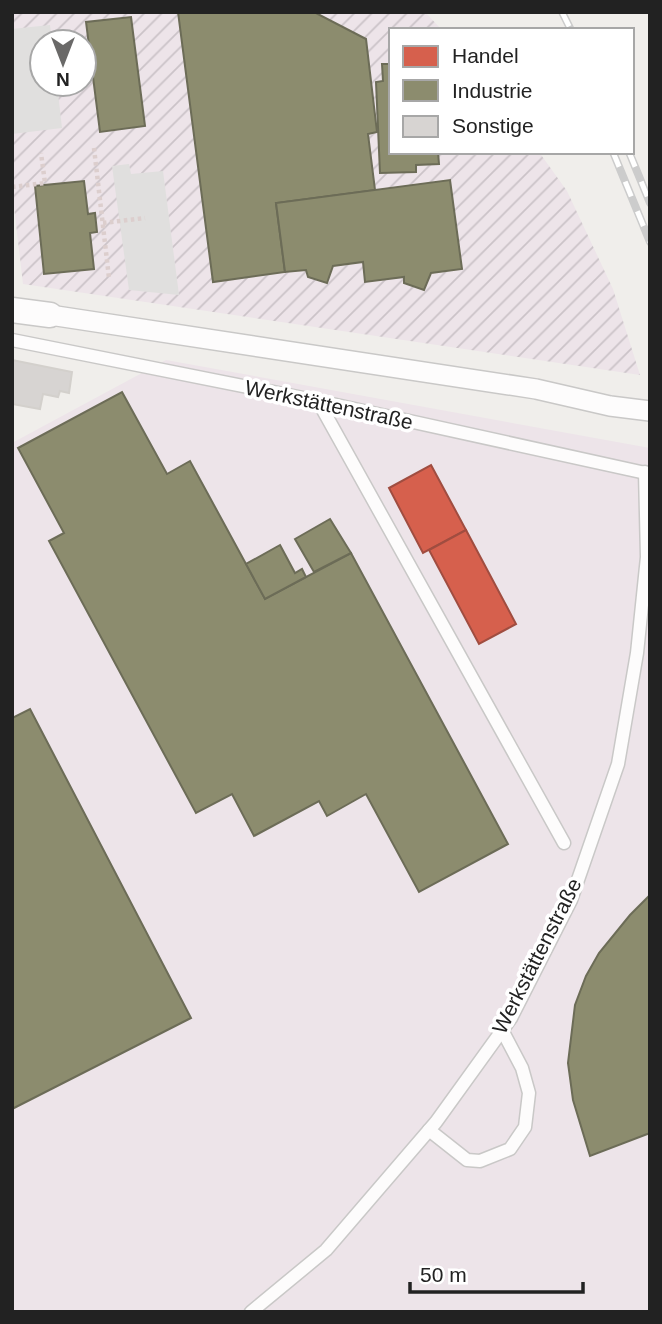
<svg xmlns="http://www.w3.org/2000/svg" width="662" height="1324" font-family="Helvetica,sans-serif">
<defs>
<pattern id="industrial-furrows" width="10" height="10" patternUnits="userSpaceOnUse" patternTransform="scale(1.75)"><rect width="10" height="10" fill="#ede4e9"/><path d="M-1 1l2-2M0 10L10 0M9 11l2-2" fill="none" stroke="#cbc3c8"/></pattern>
</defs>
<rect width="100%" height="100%" fill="#f0eeeb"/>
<path fill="url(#industrial-furrows)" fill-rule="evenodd" d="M12,12H425L442,30H391V152H539L567,191L613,289L640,375L23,284L12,190ZM42,42H84V84H42Z"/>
<path fill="#ede4e9" d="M166,360L650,448V1312H12V443Z"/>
<g fill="#e0dfde">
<path d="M50,25L52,42H42V84H57L62,128L12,134V29Z"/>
<path d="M129,164L131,174L163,171L179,295L129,290L112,166Z"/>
</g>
<g fill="#d6604d" stroke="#a04d40" stroke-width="2">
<path d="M431,465L466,530L423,553L389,488Z"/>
<path d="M466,530L516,624L479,644L429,550Z"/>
</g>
<g fill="#8c8c6e" stroke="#6c6c57" stroke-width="2">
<path d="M178,12H314L366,39L377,132L368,134L375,190L276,203L285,272L213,282Z"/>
<path d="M131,17L145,126L100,132L86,22Z"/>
<path d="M382,64H391V152H438L439,164L416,165V172L380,173L376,82L383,81Z"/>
<path d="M450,180L462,269L431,273L424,290L404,283V277L365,282L363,262L333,266L327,283L308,277L306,270L285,272L276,203Z"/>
<path d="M84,181L88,214L95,213L97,232L90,233L94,269L44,274L35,186Z"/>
<path d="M122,392L167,474L190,461L265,599L351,553L508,844L419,892L366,794L327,816L319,801L254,836L232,794L196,813L49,541L64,533L18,448Z"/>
<path d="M330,519L351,553L314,572L295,539Z"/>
<path d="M280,545L295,573L302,569L306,577L265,599L246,564Z"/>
<path d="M30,709L191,1018L12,1109V718Z"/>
<path d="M650,895V1133L590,1156L573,1100L568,1063L575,1005L586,976L599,953L630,915Z"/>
</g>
<path fill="#d7d4d2" stroke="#d3d0cc" stroke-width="2" d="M12,360L72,372L69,393L60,391L58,397L43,394L40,409L12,404Z"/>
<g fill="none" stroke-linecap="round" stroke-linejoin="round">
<g stroke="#c9c8c7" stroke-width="15">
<g id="service">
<path d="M12,340L318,401L650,474"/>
<path d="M318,401L564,843"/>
<path d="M429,1130L467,1160L480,1161L510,1149L525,1127L529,1093L522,1068L502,1030"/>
<path d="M251,1312L326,1250L436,1122L511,1018L571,900L618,764L637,653L647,557L645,472"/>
</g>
</g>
<g stroke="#c9c8c7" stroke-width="22">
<path id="pedestrian" d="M50,315L536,389L610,406L650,411"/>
</g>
<g stroke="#c9c8c7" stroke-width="27">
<path id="minor" d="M12,310L50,315"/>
</g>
<g stroke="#dccecd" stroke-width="4.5" stroke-dasharray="3.5 3.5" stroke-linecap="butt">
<path d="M94,148L109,278"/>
<path d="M12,187L45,183L41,153"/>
<path d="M103,223L145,218"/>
</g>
<use href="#service" stroke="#fdfcfc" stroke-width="12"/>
<use href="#pedestrian" stroke="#fdfcfc" stroke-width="19"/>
<use href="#minor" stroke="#fdfcfc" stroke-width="24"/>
<g stroke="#ccc" stroke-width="8">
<g id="rail">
<path d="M562,12L571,30"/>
<path d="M613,152L650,242"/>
<path d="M629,152L650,203"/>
</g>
</g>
<use href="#rail" stroke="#fff" stroke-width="5" stroke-dasharray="16" stroke-linecap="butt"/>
</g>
<g text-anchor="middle" stroke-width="7" stroke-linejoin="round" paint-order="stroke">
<g font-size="21" fill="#222" stroke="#fff">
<text transform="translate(329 405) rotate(12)" y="7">Werkstättenstraße</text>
<text transform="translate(537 956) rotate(-63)" y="7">Werkstättenstraße</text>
</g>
</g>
<rect width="662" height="1324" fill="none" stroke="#222222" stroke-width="28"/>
<rect x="389" y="28" width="245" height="126" fill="#ffffff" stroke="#a7a7a7" stroke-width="2"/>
<rect x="403" y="46" width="35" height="21" fill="#d6604d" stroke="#a7a7a7" stroke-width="2"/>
<text x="452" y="63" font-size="21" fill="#222222">Handel</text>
<rect x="403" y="80" width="35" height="21" fill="#8c8c6e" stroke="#a7a7a7" stroke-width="2"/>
<text x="452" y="98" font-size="21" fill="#222222">Industrie</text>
<rect x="403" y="116" width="35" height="21" fill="#d7d4d2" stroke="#a7a7a7" stroke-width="2"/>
<text x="452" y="133" font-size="21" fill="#222222">Sonstige</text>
<g transform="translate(63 63) rotate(180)"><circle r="33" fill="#ffffff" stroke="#a7a7a7" stroke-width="2"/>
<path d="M0-5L12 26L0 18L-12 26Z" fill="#6a6968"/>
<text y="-10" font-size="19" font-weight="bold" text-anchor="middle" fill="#222222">N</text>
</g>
<path d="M410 1282v10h173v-10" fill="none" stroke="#222222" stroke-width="3.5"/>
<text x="420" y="1282" font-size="21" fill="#222222" stroke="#ffffff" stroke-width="5" paint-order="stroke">50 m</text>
</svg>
